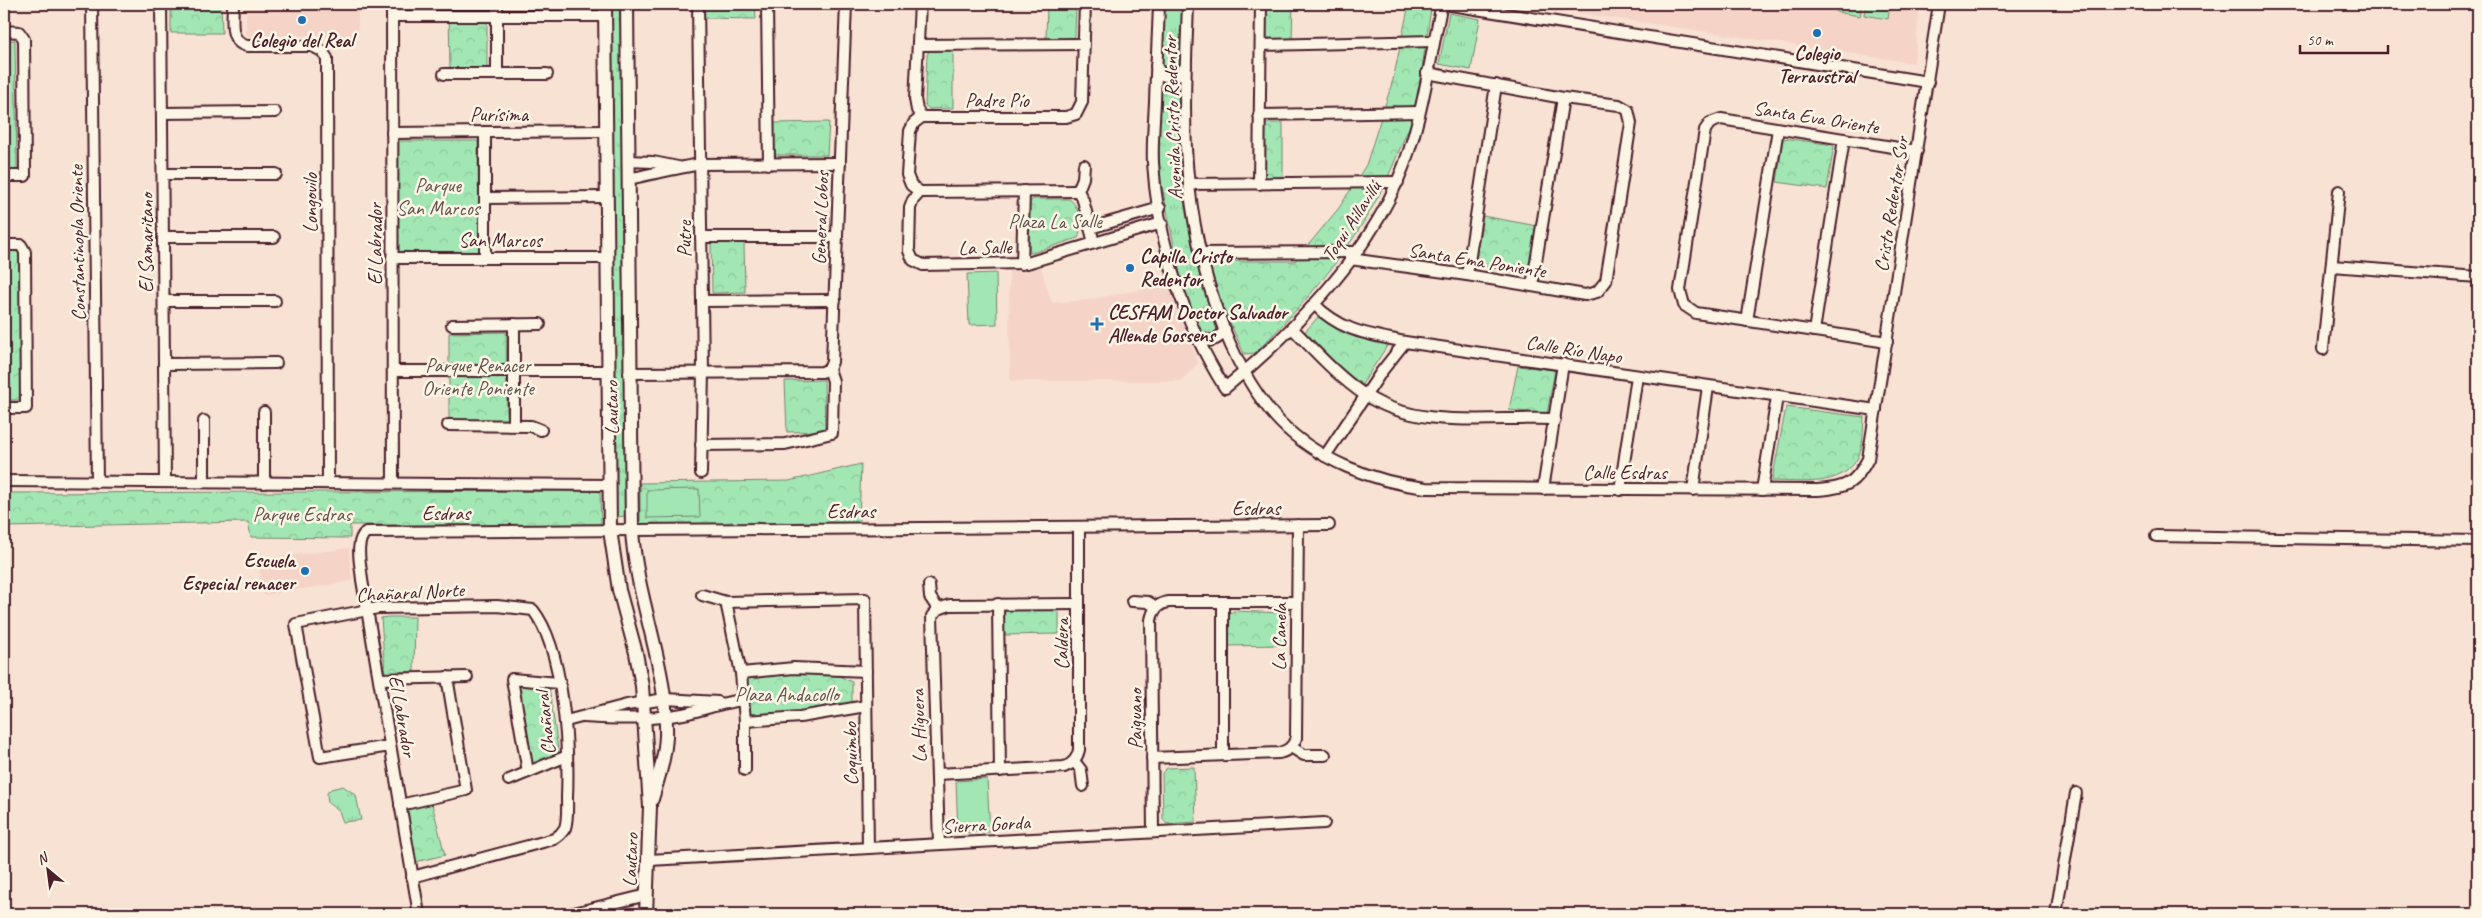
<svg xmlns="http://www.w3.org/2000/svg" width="2482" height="918" font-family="Caveat,sans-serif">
<defs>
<pattern id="grass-tufts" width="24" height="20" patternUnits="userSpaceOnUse" patternTransform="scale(1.25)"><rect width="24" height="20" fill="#a2e7b3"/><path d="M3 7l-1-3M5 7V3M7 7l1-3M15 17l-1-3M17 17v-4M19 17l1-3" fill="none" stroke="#8dc69a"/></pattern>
<pattern id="park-crowns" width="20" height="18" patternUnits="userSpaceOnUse" patternTransform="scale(1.25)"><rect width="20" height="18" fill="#a2e7b3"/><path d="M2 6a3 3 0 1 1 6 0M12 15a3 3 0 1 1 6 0" fill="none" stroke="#8dc69a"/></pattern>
</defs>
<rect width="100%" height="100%" fill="#f8e2d3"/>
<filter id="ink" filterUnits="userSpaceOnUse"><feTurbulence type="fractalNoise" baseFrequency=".02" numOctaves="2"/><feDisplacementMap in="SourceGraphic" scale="10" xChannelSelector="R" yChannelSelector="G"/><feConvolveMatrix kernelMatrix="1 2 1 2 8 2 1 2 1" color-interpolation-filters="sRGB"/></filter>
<g filter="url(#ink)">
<g fill="#f5d4c7">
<rect x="246" y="4" width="112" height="32"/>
<path d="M1520,4H1920L1914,63Z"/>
<path d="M1041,267L1052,303L1087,300L1170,284L1198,363L1181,381H1010L1009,271Z"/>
<path d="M349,548L352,581L264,595L258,560Z"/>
</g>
<g fill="url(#grass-tufts)" stroke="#76836f">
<path d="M610,4H620L621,56L626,516L616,517Z"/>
<path d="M1164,4H1182C1181,54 1176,106 1179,156C1183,216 1198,273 1218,330L1215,335L1199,331L1180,274L1160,177L1159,140Z"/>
<path d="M1449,13L1480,19L1471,70L1439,64Z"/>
<path d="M343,786L356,795L361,820L343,822L339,811L328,803L327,793L331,789Z"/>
</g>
<g fill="url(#park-crowns)" stroke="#76836f">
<path d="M171,4H221L222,33H171Z"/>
<path d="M449,4H487V71H450Z"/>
<path d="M704,4H755L756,19L704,18Z"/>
<path d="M1047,4H1076L1075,36L1071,40H1046Z"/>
<path d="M1266,4H1293L1292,39H1266Z"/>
<path d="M1409,4H1432C1425,41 1422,80 1413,116C1410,128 1403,140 1399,151C1367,233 1316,292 1255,353L1244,354L1224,309L1210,267L1217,261H1295L1339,208L1366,165L1393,80Z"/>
<path d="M15,40L17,170L4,169V41Z"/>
<path d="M934,49L953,50V108L929,109L925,105L927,55L929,51Z"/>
<path d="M829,122L827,155H775L774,123Z"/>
<rect x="1263" y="123" width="20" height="56"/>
<path d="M1783,138L1834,145L1827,189L1777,182Z"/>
<path d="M398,141H478L479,252L398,253Z"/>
<path d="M1069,199C1079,204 1083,228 1078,238L1032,253L1029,252L1030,202L1033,199Z"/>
<path d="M1483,216L1537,226L1529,274L1475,265Z"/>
<path d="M744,242L745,292L712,293L711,243Z"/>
<path d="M4,249H19L21,400H4Z"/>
<path d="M1318,317L1344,333L1389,343L1361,386L1326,356L1305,332Z"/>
<path d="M506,332L507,420L449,421V333Z"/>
<path d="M1518,366L1555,370L1547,414L1509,410Z"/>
<path d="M824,380L825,431L787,432L785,381Z"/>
<path d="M1786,407L1864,417C1863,429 1864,447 1857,459C1841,488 1800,481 1772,481Z"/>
<path d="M861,464L859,523L640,526V483L789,481Z"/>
<path d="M600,491L601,525H350V538L251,537L248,522L4,527V493Z"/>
<path d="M1004,607H1056L1059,612V634L1002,635Z"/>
<path d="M1234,611L1284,613L1286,616V645L1226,646L1228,614Z"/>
<path d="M387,617H415L414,671L385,673L381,618Z"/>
<path d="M787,673L839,676L852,682V704L773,717L750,714L747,679Z"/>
<path d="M516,683L549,687L559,755L531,766Z"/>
<path d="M1194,767L1196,822L1167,824L1163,820L1162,773L1167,768Z"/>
<path d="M432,804L445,855L415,862L405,810Z"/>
</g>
<g fill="#a2e7b3" stroke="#76836f">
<path d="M1837,4H1862L1860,16L1836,12Z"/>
<path d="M1866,4H1890L1888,19L1864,15Z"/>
<path d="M996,273L997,324L969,325L967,274Z"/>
<path d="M699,489L700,517L647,518V490Z"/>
<path d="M987,779L990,832L958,833L956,781Z"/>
</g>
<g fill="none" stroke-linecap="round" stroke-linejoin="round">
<g stroke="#4a1f2b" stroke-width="14">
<g id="minor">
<path d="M92,4L97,482"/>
<path d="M161,4L165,482"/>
<path d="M233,4C233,19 228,42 247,46H312L322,51L327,58L328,483"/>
<path d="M392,4L393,483"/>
<path d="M698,4L703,372L701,473"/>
<path d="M767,4L769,164"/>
<path d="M920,4L915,99L917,110L922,117"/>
<path d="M1159,4C1158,37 1156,69 1155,102C1154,122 1152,143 1153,163C1158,242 1183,322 1225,388C1290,335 1365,259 1398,180C1422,125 1429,62 1442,4"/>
<path d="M1188,4C1186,64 1182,125 1189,185C1198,263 1225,364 1280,422C1317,460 1374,482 1426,488L1818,490C1846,488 1855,484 1868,459L1939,4"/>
<path d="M1445,4L1928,82"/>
<path d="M392,16H605"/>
<path d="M4,31L19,32L24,39L25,176H4"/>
<path d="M918,45L1084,44"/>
<path d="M1261,45L1434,41"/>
<path d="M1156,66L1162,75C1173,80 1180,75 1186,66"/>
<path d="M444,74H547"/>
<path d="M497,74V4"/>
<path d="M162,113L275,112"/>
<path d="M1259,115L1418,112"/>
<path d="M922,117H1066L1076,114L1082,102L1085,4"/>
<path d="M485,132V258"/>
<path d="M392,133L606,131"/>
<path d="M628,161L653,162L678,167"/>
<path d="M163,174H276"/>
<path d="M628,179C653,174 676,168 701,164L840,163"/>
<path d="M1189,184L1398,182"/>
<path d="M1259,184L1261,4"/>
<path d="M1078,191L1083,200L1094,243"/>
<path d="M1078,191L1083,178L1084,165"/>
<path d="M920,192L913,200L910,208L909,251L913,260L923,265L1027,263L1162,223"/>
<path d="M920,192L1078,191"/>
<path d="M920,192L911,185L907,175L910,131L914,123L922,117"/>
<path d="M486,198L607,197"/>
<path d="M1090,228L1160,208"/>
<path d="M163,237H274"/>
<path d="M701,237H837"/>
<path d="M4,245H21L25,252L26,408H4"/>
<path d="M1201,253L1356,252"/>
<path d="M392,258H608"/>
<path d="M1350,259L1467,275L1585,295L1597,292L1606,281L1631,123L1628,110L1619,105L1563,98L1427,73"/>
<path d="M1022,264L1024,191"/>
<path d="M2332,266L2478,277"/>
<path d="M1467,275L1496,85"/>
<path d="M1532,286L1563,98"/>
<path d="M164,301H275"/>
<path d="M702,301L835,300"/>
<path d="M1314,304C1342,332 1368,334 1405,342L1876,410"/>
<path d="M1747,321L1778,129"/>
<path d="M514,324V425"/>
<path d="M452,325L540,324"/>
<path d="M1292,328C1315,351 1338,377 1365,395C1420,431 1494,416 1555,419"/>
<path d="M1814,331L1844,139"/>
<path d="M1197,337C1208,344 1219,341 1225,329"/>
<path d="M1887,342L1696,313L1684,305L1680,290L1705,130L1710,123L1721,119L1917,151"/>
<path d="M2323,349L2339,191"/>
<path d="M165,364L276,363"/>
<path d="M393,371H608"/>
<path d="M629,373L822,372L829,369"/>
<path d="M264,412V483"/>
<path d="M204,421V482"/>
<path d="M448,425L531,426L541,430"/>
<path d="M701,445L785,444L832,433L833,381L829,369L832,362L846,4"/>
<path d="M1325,456L1382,371L1405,342"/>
<path d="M4,481L609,485"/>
<path d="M1543,489L1563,364"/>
<path d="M1620,490L1637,376"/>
<path d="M1693,490L1708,387"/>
<path d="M1762,490L1777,397"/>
<path d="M2156,536L2478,541"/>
<path d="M929,585L930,597L938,609"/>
<path d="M702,595L726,602L865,599L868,848"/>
<path d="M1132,601L1148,602L1156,607"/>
<path d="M726,602L741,673L745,721V770"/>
<path d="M998,604L1000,771"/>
<path d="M741,673L794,668L866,671"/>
<path d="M379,679L467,677"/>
<path d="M584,717C617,719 650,720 683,714C704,710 722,702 743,700"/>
<path d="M566,721L627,705L665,699L718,702"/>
<path d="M745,721L800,717L866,706"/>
<path d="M390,746L320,757L296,624L378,608L497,606L533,610C564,649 569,748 567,797C567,807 568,819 565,828C562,833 559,836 554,839L412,877"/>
<path d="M1291,747L1304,755H1325"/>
<path d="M1223,754V602"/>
<path d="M1152,758L1279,753C1288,751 1293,747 1296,738L1298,525"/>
<path d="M1074,761L1081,770L1083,786"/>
<path d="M528,772L512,679L559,683"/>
<path d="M937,774L1064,767C1073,764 1077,759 1079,750V527"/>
<path d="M509,780L567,756"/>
<path d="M400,805L466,790L447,677"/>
<path d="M1153,832L1151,620C1153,609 1159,603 1169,602H1297"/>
<path d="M939,844L932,616L938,609L950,605L1078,604"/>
<path d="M649,860L1324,823"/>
<path d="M419,914L362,580C361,566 354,542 366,532L1329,525"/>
<path d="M570,914L647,895"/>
<path d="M2056,914L2076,793"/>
</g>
</g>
<g stroke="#4a1f2b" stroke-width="16">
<g id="tertiary">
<path d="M605,4L610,530L619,590L636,653L642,686L650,807L646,914"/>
<path d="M627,4L632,530C636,600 668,665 666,736C665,758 658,779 652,799"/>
</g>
</g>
<use href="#minor" stroke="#fcf5e5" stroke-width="10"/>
<use href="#tertiary" stroke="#fcf5e5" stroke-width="12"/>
</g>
</g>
<g fill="#1f6fb2" stroke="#fcf5e5" stroke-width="2">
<circle cx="302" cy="20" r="5"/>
<circle cx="1817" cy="33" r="5"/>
<circle cx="1130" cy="268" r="5"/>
<path d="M1094.5 316.5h5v5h5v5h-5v5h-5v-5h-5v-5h5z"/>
<circle cx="305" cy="571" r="5"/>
</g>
<g text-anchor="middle" stroke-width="5" stroke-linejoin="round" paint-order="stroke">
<g font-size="20" font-weight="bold" fill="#4a1f2b" stroke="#fcf5e5">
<text x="302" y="47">Colegio del Real</text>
<text x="1817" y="60">Colegio<tspan x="1817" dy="23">Terraustral</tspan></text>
<text x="1140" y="263" text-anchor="start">Capilla Cristo<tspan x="1140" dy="23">Redentor</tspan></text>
<text x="1108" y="319" text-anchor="start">CESFAM Doctor Salvador<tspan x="1108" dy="23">Allende Gossens</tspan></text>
<text x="295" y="567" text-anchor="end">Escuela<tspan x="295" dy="23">Especial renacer</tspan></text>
</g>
<g font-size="20" fill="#4a1f2b" stroke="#fcf5e5">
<text x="997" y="107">Padre Pío</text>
<text x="499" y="121">Purísima</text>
<text transform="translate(1816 117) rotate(9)" y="7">Santa Eva Oriente</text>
<text transform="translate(1172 118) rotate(-92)" y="7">Avenida Cristo Redentor</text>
<text transform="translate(310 203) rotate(-90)" y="7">Longovilo</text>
<text transform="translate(1891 204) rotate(-81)" y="7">Cristo Redentor Sur</text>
<text transform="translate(820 218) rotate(-88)" y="7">General Lobos</text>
<text transform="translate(1351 221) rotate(-57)" y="7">Toqui Aillavillú</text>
<text transform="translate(684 239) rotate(-90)" y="7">Putre</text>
<text x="500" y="247">San Marcos</text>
<text transform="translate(77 243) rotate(-91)" y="7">Constantinopla Oriente</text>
<text transform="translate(146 243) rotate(-90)" y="7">El Samaritano</text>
<text transform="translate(375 244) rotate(-90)" y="7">El Labrador</text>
<text transform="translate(985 247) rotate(-1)" y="7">La Salle</text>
<text transform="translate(1477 260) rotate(9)" y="7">Santa Ema Poniente</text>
<text transform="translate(1574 349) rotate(9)" y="7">Calle Río Napo</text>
<text transform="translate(611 408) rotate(-91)" y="7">Lautaro</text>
<text x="1625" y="479">Calle Esdras</text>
<text x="1256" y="515">Esdras</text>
<text x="851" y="518">Esdras</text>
<text x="446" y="520">Esdras</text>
<text transform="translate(410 592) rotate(-3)" y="7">Chañaral Norte</text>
<text transform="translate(1279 637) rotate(-89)" y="7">La Canela</text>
<text transform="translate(1061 644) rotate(-90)" y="7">Caldera</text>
<text transform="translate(403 716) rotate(80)" y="7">El Labrador</text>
<text transform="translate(1135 719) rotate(-90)" y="7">Paiguano</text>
<text transform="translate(545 723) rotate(-96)" y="7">Chañaral</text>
<text transform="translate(918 726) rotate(-92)" y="7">La Higuera</text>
<text transform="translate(850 754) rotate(-91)" y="7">Coquimbo</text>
<text transform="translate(986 824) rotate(-3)" y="7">Sierra Gorda</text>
<text transform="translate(630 860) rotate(-88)" y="7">Lautaro</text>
</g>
<g font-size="20" fill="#60514d" stroke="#fcf5e5">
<text x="438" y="192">Parque<tspan x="438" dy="23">San Marcos</tspan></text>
<text x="1055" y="228">Plaza La Salle</text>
<text x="478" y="372">Parque Renacer<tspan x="478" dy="23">Oriente Poniente</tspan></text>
<text x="302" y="521">Parque Esdras</text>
<text x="787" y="701">Plaza Andacollo</text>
</g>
</g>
<rect width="2482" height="918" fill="none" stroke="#fcf5e5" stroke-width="20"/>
<rect x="10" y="10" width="2462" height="898" fill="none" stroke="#4a1f2b" stroke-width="2" filter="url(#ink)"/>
<g transform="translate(48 870) rotate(331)" stroke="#fcf5e5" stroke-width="4" paint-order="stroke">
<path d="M0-4L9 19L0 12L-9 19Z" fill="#4a1f2b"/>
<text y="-8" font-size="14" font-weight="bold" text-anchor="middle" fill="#4a1f2b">N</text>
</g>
<path d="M2300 45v8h88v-8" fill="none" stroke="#4a1f2b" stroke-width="2.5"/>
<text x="2307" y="45" font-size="15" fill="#4a1f2b" stroke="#fcf5e5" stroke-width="4" paint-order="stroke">50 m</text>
</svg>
